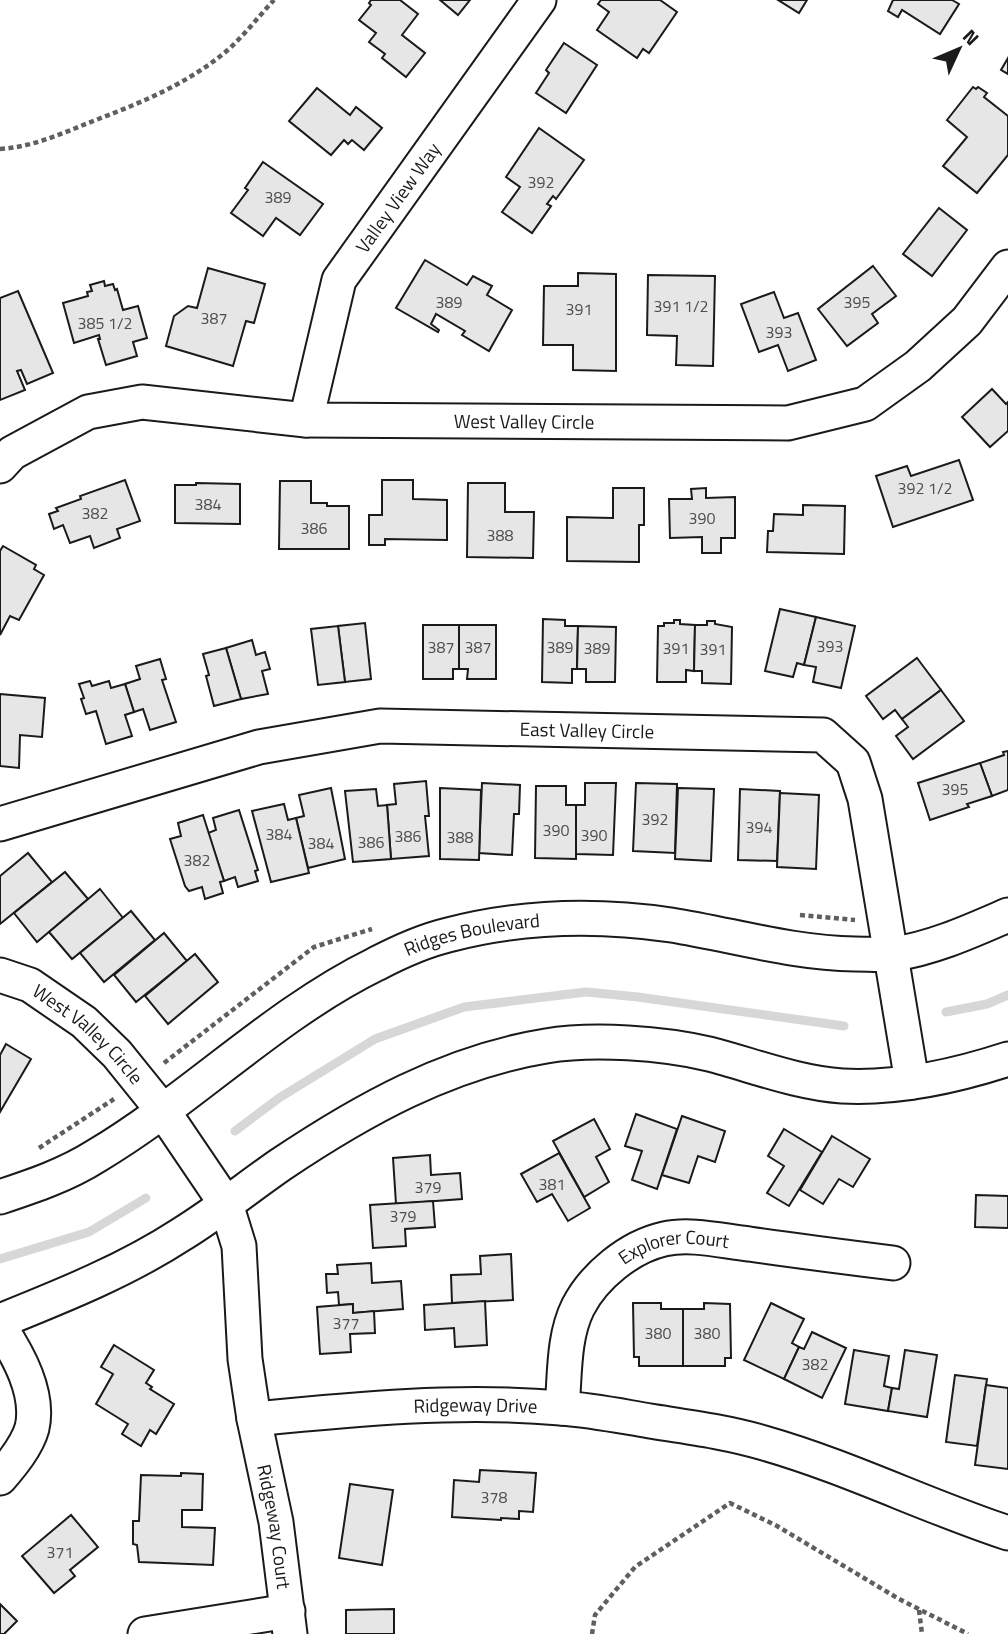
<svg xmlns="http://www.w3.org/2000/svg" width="1008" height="1634" font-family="'Titillium Web',sans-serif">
<rect width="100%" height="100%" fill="#fff"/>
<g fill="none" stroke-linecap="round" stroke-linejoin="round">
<g stroke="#d7d7d7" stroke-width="9">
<path d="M946,1012L987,1004L1008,995"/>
<path d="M235,1131L279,1098L375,1039L464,1007L586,992L638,997L844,1026"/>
<path d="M0,1259L89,1232L146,1198"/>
</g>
</g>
<g fill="#e6e6e6" stroke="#1a1a1a" stroke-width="2">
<path d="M371,0H400L418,14L402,35L425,53L406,77L382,58L385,54L369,42L376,33L359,20L371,5L369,3Z"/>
<path d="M440,0H470L458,15Z"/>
<path d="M601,0H660L677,12L649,53L643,49L637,58L597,30L609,12L598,4Z"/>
<path d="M778,0H807L799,13Z"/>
<path d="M893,0H952L959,4L940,34L902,10L898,17L888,11Z"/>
<path d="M564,43L597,65L566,113L536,93L549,73L546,70Z"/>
<path d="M1008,58V74L1001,70Z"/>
<path d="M973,87L976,89L978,87L987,93L984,97L1008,116V155L977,193L943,166L967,137L947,120Z"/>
<path d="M317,88L350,115L356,107L382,128L364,150L352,140L348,144L344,140L331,155L289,121Z"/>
<path d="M539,128L584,160L556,199L553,196L547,204L551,206L532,233L502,212L520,187L506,177Z"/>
<path d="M263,162L323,204L300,235L276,218L263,236L231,213L248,190L245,188Z"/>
<path d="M939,208L967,230L932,276L903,254Z"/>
<path d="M425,260L467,285L473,276L492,286L487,295L512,310L489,351L462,335L465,331L436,314L431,324L439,330L438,332L396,308Z"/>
<path d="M873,266L896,296L872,314L878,323L847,346L818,309Z"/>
<path d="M208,268L265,284L254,323L246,321L233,366L166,346L174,316L188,306L197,308Z"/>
<path d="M578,273L616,274V371L573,370V345H543L544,286H578Z"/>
<path d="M648,275L715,276L713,366L676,365L677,336L647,335Z"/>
<path d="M104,281L105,286L113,284L115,290L117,289L123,310L138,306L147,338L133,342L137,356L106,365L98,339H100L99,335L74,343L63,303L88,296L87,292L92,291L90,285Z"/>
<path d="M18,291L53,373L27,384L21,370L17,371L25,390L0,400V298Z"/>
<path d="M774,292L784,318L798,313L816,360L788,371L778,345L759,352L741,304Z"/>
<path d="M992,389L1006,404L1008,402V431L990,447L962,417Z"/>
<path d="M959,460L973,500L893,527L876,476L907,466L911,476Z"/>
<path d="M125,480L140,521L117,529L120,538L94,548L90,536L70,543L63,525L54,529L49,514L58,511L56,508L81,499L80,496Z"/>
<path d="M382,480H413V499L447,500V540L385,539V545H369V515H382Z"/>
<path d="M280,481H311V503H327V506H349V549H279Z"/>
<path d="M196,483L240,484V524L175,523V485H196Z"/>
<path d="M468,483H505V512H534L533,558L467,557Z"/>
<path d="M613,488H644V525H639V562L567,561V517L613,518Z"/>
<path d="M706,488V498L735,497V538H721V553H702V537L670,538L669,499H692L691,489Z"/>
<path d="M803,505L845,506L844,554L767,552L768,531H773L774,514L803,515Z"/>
<path d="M3,546L36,565L34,569L44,575L19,620L10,616L0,635V551Z"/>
<path d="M780,609L816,617L804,665L797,663L793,677L765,671Z"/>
<path d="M816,617L855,626L841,688L813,682L816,667L804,665Z"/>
<path d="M543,619L565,620V626H578L577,669H572V683L542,682Z"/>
<path d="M674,620H680V624L695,625L694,671L686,670V682H657L658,626H664V623H674Z"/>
<path d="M707,621H715V624L732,627L731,684L702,683V671H694L695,625H707Z"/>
<path d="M365,623L371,679L345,682L338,626Z"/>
<path d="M423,625H459V669H453V679H423Z"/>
<path d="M459,625H496V679H467L468,669H459Z"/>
<path d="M338,626L345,682L318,685L311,629Z"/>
<path d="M578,626L616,627L615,682H586V669H577Z"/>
<path d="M252,640L256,655L265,652L270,669L262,671L268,694L241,699L226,648Z"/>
<path d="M226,648L241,699L214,706L206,676L209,675L203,654Z"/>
<path d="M917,658L941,690L902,719L895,710L883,719L866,696Z"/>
<path d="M160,659L166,679L162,680L176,722L150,730L143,709L134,712L125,684L140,679L136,666Z"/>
<path d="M90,681L92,686L109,681L111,688L125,684L134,712L125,715L132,736L106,744L96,711L86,714L81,699L84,698L79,684Z"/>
<path d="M941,690L964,721L913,759L896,736L908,727L902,719Z"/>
<path d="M0,694L45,698L42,737L20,735L19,768L0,766Z"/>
<path d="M1008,751V790L992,796L980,763L1004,755L1003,752Z"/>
<path d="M980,763L992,796L967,804L969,807L930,820L918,783Z"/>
<path d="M426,781L429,816H425L429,856L391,859L387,805L396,804L394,784Z"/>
<path d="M482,783L520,785L519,814H514L512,855L479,853Z"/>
<path d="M585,783H616L613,855L576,854V805H585Z"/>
<path d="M636,783L677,784L675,853L633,851Z"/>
<path d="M536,786H566V805H576V859L535,858Z"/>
<path d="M331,788L345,859L308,868L296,818L304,816L299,795Z"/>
<path d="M440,788L481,790L479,860L440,859Z"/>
<path d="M678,788L714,789L711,861L675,859Z"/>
<path d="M376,789L378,806L387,805L391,859L353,862L345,791Z"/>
<path d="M740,789L780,791L777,861L738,860Z"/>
<path d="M780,793L819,795L816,869L777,867Z"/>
<path d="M284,804L288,820L296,818L309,873L271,882L252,811Z"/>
<path d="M239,810L258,870L255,871L258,881L238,887L235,877L224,881L208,833L216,830L213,818Z"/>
<path d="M203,815L224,881L220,882L223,893L205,899L202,887L189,891L185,886L170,839L181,836L178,823Z"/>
<path d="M28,853L52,882L0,924V876Z"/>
<path d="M65,872L88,899L37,942L14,913Z"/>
<path d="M100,889L123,918L72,959L49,932Z"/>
<path d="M131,911L155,940L104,982L80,953Z"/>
<path d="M164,933L187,961L136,1002L114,975Z"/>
<path d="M195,954L218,982L168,1024L145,996Z"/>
<path d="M6,1044L31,1059L0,1112V1055Z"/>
<path d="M636,1114L677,1129L657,1189L632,1180L642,1151L625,1146Z"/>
<path d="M682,1116L725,1131L715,1162L698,1156L689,1183L662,1175Z"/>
<path d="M594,1119L610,1149L596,1157L609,1182L584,1197L553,1141Z"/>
<path d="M784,1129L822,1152L789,1206L767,1193L784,1166L768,1156Z"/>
<path d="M832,1136L870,1159L853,1187L839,1179L823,1204L800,1190Z"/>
<path d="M559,1153L590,1208L568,1221L552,1194L537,1202L521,1174Z"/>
<path d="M430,1155L431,1175L460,1173L462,1199L396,1204L393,1158Z"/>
<path d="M976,1195L1008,1196V1228L975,1227Z"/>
<path d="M433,1201L435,1227L405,1229L406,1246L373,1248L370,1205Z"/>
<path d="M511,1254L513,1300L452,1303L451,1275L481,1274L480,1256Z"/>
<path d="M371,1263L372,1283L401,1281L403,1309L353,1313V1304L339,1305L338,1292L327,1293L326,1274H338L337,1265Z"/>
<path d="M485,1301L487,1345L455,1347L454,1328L425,1330L424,1305Z"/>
<path d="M633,1303H661V1309H683V1366H639V1357H634Z"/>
<path d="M704,1303L730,1304L731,1358H725V1366H683V1309H704Z"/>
<path d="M771,1303L804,1319L792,1343L799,1347L784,1379L744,1360Z"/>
<path d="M353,1304V1313L374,1311L375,1333L350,1334L351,1352L320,1354L317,1307Z"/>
<path d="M812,1332L846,1348L822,1398L784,1379L799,1347L804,1349Z"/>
<path d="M114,1345L154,1370L146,1383L152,1387L150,1389L174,1404L156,1434L150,1430L141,1446L122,1434L128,1424L96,1404L113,1374L101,1367Z"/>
<path d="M854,1350L889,1356L884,1386L892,1388L888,1411L845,1404Z"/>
<path d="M905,1350L937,1355L927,1417L888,1411L892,1388L899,1389Z"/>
<path d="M955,1375L987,1379L977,1446L946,1442Z"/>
<path d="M986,1385L1008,1388V1469L975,1465Z"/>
<path d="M480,1470L536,1473L533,1512L519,1511V1519L501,1518V1520L452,1517L454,1480L479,1482Z"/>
<path d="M181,1473L203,1474L202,1510H182V1527L215,1528L213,1565L139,1562L137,1545L133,1544V1521H139L141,1475L181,1476Z"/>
<path d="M350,1484L393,1490L382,1565L339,1558Z"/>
<path d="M71,1515L98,1547L70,1570L75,1576L54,1593L22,1556Z"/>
<path d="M0,1604L17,1621L4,1634H0Z"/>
<path d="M394,1609V1634H346V1610Z"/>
</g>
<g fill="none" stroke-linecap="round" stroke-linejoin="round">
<g stroke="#1a1a1a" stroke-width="37">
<g id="minor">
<path id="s1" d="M306,420L339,280L539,0"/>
<path id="s2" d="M0,466L12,453L88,412L142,402L306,420L788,423L865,404L918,366L967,321L1008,267"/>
<path id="s3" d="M0,824L259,747L380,726L823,735L853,762L865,799L912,1082"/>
<path id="s4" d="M0,975L30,985L84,1022L117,1054L163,1111L226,1204L239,1246L245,1359L254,1419L276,1522L290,1634"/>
<path id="s5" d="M0,1197C33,1186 66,1175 96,1156C193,1098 274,1014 376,964C399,952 423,941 448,935C521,916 596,914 671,925C733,935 792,953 855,954C868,954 881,955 894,954C934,948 971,931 1008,915"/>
<path d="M0,1321C62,1296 125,1271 182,1234C216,1213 247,1188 280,1165C362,1110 448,1062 546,1046C593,1038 663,1043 709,1054C752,1065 797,1083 842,1086C897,1089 956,1076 1008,1059"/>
<path d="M0,1327C18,1355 40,1393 32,1428C27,1446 12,1464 0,1478"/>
<path id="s6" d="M562,1408C565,1375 563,1337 578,1307C594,1276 629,1247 664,1239C691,1233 722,1241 749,1244C797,1251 845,1257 893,1263"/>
<path id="s7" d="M254,1419C356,1409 458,1399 561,1408C591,1410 620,1416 650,1421C688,1427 727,1432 764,1443C848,1467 926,1506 1008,1533"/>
<path d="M145,1634L288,1611"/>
</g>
</g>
<g stroke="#5f5f5f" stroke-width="4.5" stroke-dasharray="5 3.5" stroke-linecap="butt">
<path d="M0,149C31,147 59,135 88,123C138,104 189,84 230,48C246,33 259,16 274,0"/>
<path d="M800,915L855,920"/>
<path d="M164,1063L314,947L372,929"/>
<path d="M39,1148L114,1099"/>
<path d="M919,1610L922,1634"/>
<path d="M592,1634L595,1615L635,1567L730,1503L777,1526L899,1599L968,1634"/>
</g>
<use href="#minor" stroke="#fff" stroke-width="33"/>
</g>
<g text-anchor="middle" stroke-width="5" stroke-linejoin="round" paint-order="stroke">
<g font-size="16" fill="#4d4d4d">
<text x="541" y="188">392</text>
<text x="278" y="203">389</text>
<text x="449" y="308">389</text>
<text x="857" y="308">395</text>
<text x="681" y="312">391 1/2</text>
<text x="579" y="315">391</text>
<text x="214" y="324">387</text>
<text x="105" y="329">385 1/2</text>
<text x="779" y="338">393</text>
<text x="925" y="494">392 1/2</text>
<text x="208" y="510">384</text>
<text x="95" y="519">382</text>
<text x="702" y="524">390</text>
<text x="314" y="534">386</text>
<text x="500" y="541">388</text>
<text x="830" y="652">393</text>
<text x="441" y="653">387</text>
<text x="478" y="653">387</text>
<text x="560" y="653">389</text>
<text x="597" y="654">389</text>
<text x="676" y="654">391</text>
<text x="713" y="655">391</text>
<text x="955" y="795">395</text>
<text x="655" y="825">392</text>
<text x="759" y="833">394</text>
<text x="556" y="836">390</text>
<text x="279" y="840">384</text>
<text x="594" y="841">390</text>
<text x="408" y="842">386</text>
<text x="460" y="843">388</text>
<text x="371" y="848">386</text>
<text x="321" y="849">384</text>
<text x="197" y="866">382</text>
<text x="552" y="1190">381</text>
<text x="428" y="1193">379</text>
<text x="403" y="1222">379</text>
<text x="346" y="1329">377</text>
<text x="658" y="1339">380</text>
<text x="707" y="1339">380</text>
<text x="815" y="1370">382</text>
<text x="494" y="1503">378</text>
<text x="60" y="1558">371</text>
</g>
<g font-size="19" fill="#1a1a1a" stroke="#fff">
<text dy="7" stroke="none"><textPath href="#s1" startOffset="245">Valley View Way</textPath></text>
<text dy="7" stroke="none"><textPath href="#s2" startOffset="542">West Valley Circle</textPath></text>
<text dy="7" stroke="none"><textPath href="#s3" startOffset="600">East Valley Circle</textPath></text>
<text dy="7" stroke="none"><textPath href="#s5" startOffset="546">Ridges Boulevard</textPath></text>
<text dy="7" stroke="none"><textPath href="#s4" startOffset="108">West Valley Circle</textPath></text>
<text dy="7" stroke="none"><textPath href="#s6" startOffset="224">Explorer Court</textPath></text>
<text dy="7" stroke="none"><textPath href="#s7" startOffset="222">Ridgeway Drive</textPath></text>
<text dy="7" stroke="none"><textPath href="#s4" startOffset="656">Ridgeway Court</textPath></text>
</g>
</g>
<g transform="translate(959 49) rotate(46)" stroke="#ffffff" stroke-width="5" paint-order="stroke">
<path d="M0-5L12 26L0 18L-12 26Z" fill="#1a1a1a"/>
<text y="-10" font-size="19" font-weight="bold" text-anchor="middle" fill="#1a1a1a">N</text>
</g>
</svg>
